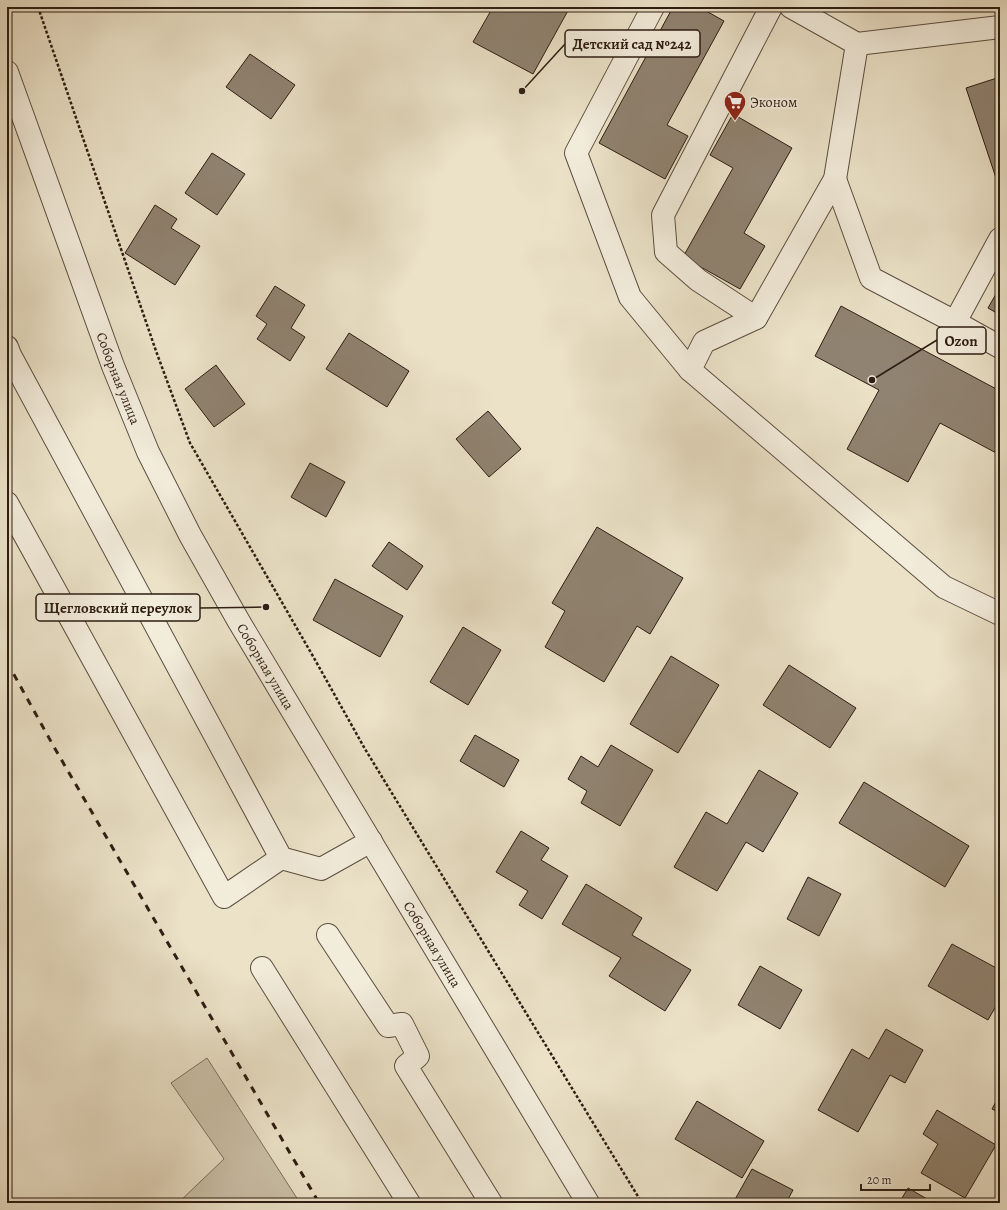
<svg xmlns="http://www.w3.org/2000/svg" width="1007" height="1210" font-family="Alegreya,serif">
<rect width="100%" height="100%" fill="#ebe2c8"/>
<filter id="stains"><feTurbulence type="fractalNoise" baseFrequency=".005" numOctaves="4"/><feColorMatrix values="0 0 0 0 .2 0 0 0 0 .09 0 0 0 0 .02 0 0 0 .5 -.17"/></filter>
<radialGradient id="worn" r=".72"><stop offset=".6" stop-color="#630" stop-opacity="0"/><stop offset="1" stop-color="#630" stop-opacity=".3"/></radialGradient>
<path fill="#cbc1a9" stroke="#7c6f5e" d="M207,1058L300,1203H178L224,1159L171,1083Z"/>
<g fill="#908371" stroke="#2e1d13">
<path d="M493,7H570L533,74L473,42Z"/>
<path d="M673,7H699L724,21L667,125L688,136L665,179L599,143Z"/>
<path d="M250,54L295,85L271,119L226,87Z"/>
<path d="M1000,77V190L966,88Z"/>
<path d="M733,114L792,148L744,233L765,246L740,289L683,257L733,168L710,155Z"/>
<path d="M212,153L245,174L217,215L185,193Z"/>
<path d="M155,205L177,219L171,228L200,246L175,285L125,253Z"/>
<path d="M275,286L305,305L291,328L305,337L290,361L257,339L267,324L256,316Z"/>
<path d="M1000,287V315L988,308Z"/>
<path d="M841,306L1000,391V455L940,423L908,482L847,449L879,390L815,356Z"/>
<path d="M349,333L409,371L387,407L326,369Z"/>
<path d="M216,365L245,404L214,427L185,389Z"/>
<path d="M488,411L521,449L489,477L456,439Z"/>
<path d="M310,463L345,482L326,517L291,497Z"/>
<path d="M597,527L683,578L650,634L637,626L604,682L545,647L565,611L552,603Z"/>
<path d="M389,542L423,566L407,590L372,566Z"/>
<path d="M335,579L403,616L380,657L313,620Z"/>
<path d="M463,627L501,650L468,705L430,682Z"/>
<path d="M671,656L719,685L678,753L630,724Z"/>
<path d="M789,665L856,708L830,748L763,705Z"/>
<path d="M475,735L519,760L504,787L460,761Z"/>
<path d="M611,745L653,770L620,826L581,803L587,791L568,779L581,756L598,767Z"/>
<path d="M759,770L798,793L763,852L746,842L717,891L674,867L706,812L727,824Z"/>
<path d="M864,782L969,846L945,887L839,823Z"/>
<path d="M521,831L549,848L541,860L568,876L542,919L519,905L528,891L496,872Z"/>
<path d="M808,877L841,894L819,936L787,919Z"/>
<path d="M586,884L642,918L632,935L691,970L665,1011L609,976L621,958L562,924Z"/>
<path d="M952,944L1000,970V999L988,1020L928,986Z"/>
<path d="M760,966L802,990L780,1029L738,1005Z"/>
<path d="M886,1029L923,1050L905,1083L890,1075L858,1132L818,1110L852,1049L869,1059Z"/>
<path d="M1000,1094V1113L992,1109Z"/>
<path d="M697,1101L764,1141L742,1178L675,1139Z"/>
<path d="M937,1110L996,1145L965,1198L921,1173L938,1144L923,1134Z"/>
<path d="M752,1169L793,1190L786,1203H733Z"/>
<path d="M908,1188L934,1203H899Z"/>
</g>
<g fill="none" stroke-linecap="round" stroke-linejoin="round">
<g stroke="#5d4e40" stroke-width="24">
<g id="minor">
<path d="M653,7L576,153L630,297L690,370"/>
<path d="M791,7L857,44L1000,27"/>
<path d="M857,44L835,179L756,318L704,342L690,370L944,587L1000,614"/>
<path id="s1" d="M7,72L113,366L148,452L190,535L238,620L284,697L588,1203"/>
<path d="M835,179L871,278L955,322L1000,347"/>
<path d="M756,318L698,280L666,252L663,215L771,7"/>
<path d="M955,322L1000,239"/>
<path d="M7,347L10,355L281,858L321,869L371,841"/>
<path d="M7,503L224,897L281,858"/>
<path d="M328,935L388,1026L402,1024L418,1056L406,1066L491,1203"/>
<path d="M262,968L409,1203"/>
</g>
</g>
<path stroke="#2e1d13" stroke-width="2.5" stroke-dasharray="3 2" stroke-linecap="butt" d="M38,7L156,351L190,443L314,658L365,749L642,1203"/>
<use href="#minor" stroke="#f2ecdb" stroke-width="22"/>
<path stroke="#2e1d13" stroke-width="3" stroke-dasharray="7 7" stroke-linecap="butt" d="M7,662L54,747L319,1203"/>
</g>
<defs>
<g id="supermarket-pin" transform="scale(1.15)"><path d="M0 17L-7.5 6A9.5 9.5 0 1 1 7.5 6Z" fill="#8f2418" stroke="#f2ecdb"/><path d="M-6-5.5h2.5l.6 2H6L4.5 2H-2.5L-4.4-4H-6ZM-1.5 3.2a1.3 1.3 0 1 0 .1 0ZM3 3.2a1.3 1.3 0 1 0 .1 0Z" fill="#fff"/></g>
</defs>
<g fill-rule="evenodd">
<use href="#supermarket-pin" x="735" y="102"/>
</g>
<g text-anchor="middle" stroke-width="4" stroke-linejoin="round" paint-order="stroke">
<g font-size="14" fill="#2e1d13" stroke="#f2ecdb" text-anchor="start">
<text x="750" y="107">Эконом</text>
</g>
<g font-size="14" fill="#2e1d13" stroke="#f2ecdb">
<text dy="5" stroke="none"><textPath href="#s1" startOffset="326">Соборная улица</textPath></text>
<text dy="5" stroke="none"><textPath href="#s1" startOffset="650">Соборная улица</textPath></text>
<text dy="5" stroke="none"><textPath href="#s1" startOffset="974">Соборная улица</textPath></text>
</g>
</g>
<path fill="none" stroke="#2e1d13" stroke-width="1.5" d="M522 91L565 44M872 380L937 340M266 607L200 608"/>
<g fill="#2e1d13" stroke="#f2ecdb" stroke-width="1.5">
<circle cx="522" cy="91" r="4"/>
<circle cx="872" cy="380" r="4"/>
<circle cx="266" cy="607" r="4"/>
</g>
<g fill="#f2ecdb" stroke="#2e1d13" stroke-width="1.5">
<rect x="565" y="30" width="135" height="27" rx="4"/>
<rect x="937" y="327" width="49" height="27" rx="4"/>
<rect x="36" y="594" width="164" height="27" rx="4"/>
</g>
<g font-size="15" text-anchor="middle" font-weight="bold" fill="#2e1d13">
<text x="632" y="49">Детский сад №242</text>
<text x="961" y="346">Ozon</text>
<text x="118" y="613">Щегловский переулок</text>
</g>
<rect width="1007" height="1210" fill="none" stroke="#ebe2c8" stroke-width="24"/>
<rect x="8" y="8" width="991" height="1194" fill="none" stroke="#2e1d13" stroke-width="2"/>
<rect x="12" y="12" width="983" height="1186" fill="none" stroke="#2e1d13"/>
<path d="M861 1184v6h69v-6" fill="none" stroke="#2e1d13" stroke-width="2"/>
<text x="867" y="1184" font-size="12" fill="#2e1d13" stroke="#f2ecdb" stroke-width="3" paint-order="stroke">20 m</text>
<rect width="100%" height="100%" filter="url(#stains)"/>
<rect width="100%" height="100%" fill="url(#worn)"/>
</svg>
